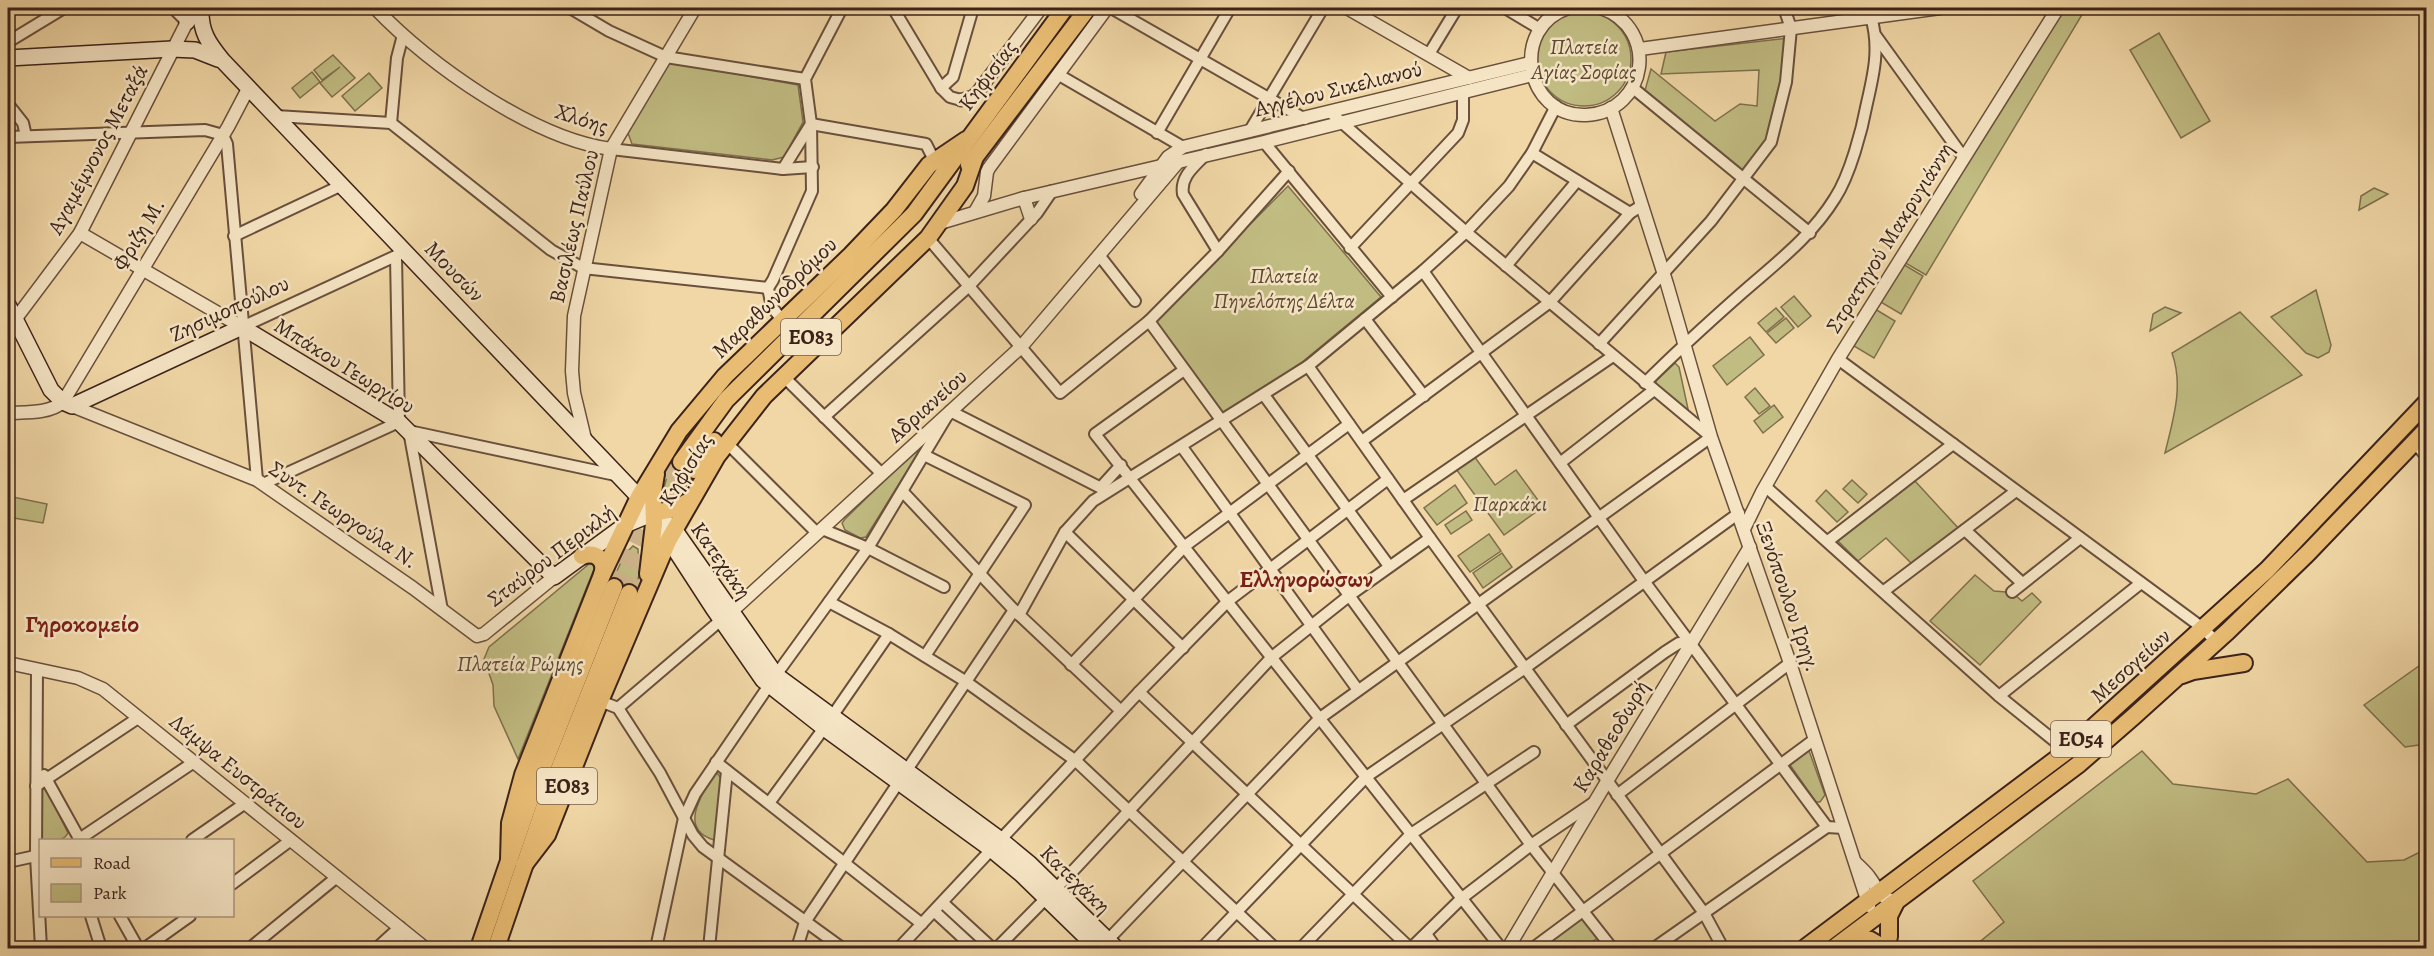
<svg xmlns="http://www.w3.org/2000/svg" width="2434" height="956" font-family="Alegreya,serif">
<rect width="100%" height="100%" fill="#f1d7a6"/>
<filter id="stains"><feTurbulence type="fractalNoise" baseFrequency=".00333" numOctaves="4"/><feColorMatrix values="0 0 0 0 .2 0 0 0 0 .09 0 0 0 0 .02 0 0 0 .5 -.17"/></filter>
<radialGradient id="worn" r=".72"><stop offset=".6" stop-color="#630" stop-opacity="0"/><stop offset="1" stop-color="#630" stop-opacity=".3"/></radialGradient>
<g fill="#c1bc82" stroke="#7e704e" stroke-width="1.5">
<path d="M2062,8H2086L1926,275L1902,261Z"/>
<circle cx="1584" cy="59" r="47"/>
<path d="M2159,33L2210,121L2181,138L2130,50Z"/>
<path d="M1788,38L1783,84L1768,141L1744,175L1644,94L1651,69L1715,121L1740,104L1757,106L1759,70L1661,74L1666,52Z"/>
<path d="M333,55L355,78L332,97L320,83L340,67L322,80L314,70Z"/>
<path d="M669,62L798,85L803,122L784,157L772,160L632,144L628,133Z"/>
<path d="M312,72L320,82L300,98L292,88Z"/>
<path d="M369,73L382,88L355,111L342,96Z"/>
<path d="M1288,186L1381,297L1301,363L1222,415L1154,321Z"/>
<path d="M2374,188L2388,194L2359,210L2361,196Z"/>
<path d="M1901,263L1923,276L1901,314L1879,301Z"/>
<path d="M2316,290L2331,345L2329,352L2318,358L2306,353L2271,317Z"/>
<path d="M1794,296L1811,316L1798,327L1781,307Z"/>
<path d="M2165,307L2181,313L2150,331L2153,314Z"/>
<path d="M1776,308L1784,317L1766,332L1758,323Z"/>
<path d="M1875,309L1895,321L1874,358L1854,346Z"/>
<path d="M2240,312L2302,375L2165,453C2173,419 2184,387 2172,353Z"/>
<path d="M1786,318L1794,328L1776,343L1767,333Z"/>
<path d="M1750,337L1764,355L1727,385L1713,366Z"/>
<path d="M1675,363L1679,367L1688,409L1684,408L1656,385V381Z"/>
<path d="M1755,388L1770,406L1759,414L1745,397Z"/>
<path d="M1774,405L1783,417L1763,433L1754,421Z"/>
<path d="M916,450L918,452L915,458L866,537L860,538L845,530L842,523L845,519Z"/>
<path d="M1474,456L1495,485L1516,470L1543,507L1504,535L1456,469Z"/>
<path d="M673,468L690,481L682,491L668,497L664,495C663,484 667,477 673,468Z"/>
<path d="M1852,480L1867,494L1858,503L1843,489Z"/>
<path d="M1915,481L1960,530L1913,565L1886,538L1858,561L1838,541Z"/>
<path d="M1455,485L1467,503L1437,525L1424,508Z"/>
<path d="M1826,490L1848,512L1837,522L1816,501Z"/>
<path d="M8,496L47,504L43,523L8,517Z"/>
<path d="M1466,511L1472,520L1451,534L1445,525Z"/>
<path d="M1489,534L1501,551L1470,572L1458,556Z"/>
<path d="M633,546L638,549L639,575L635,591L612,581L625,554Z"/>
<path d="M1502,553L1512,567L1483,588L1473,573Z"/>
<path d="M589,564H593L594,569L518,759L494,706L493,685L484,659L489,647Z"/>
<path d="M1975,575L1994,591L2006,592L2008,589L2022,601L2032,593L2041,602L1980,665L1930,621Z"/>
<path d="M2426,661V744L2405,747L2364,705Z"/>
<path d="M1808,748L1825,795L1820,802H1816L1788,762Z"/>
<path d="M2142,751L2173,784L2256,794L2288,779L2367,862L2404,860L2426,849V948H1972L2004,922L1973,881Z"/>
<path d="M714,773L718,774L722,780L716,838L714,840C677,829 703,793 714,773Z"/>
<path d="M41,788L47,790L68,833C63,843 51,840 42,840Z"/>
<path d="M1584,917L1599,937L1583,948H1541Z"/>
</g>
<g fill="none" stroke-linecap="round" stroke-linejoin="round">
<g stroke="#cdb38a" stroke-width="16" stroke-dasharray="16 8" stroke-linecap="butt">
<path d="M661,518L694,470"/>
<path d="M614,587L649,514L681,462"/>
<path d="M629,593L649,541"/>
</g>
<g stroke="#69503d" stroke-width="14">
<g id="minor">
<path d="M173,8L187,22"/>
<path d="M570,8L609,31L666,57L805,79"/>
<path d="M893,8L941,88L950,97L961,100"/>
<path d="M1111,8L1305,119"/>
<path d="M1505,8L1540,29"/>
<path d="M1876,36L1964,158"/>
<path d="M8,42L64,8"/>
<path d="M1429,54L1457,8"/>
<path d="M1059,75L1183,147"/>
<path d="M941,88L953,77L973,8"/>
<path d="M1633,88L1810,233"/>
<path d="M8,104L23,123L26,136"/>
<path d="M276,116L391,123L551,250L583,268L768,288"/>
<path d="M391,123L397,58L403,35"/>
<path d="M1249,132L1323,8"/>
<path d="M1157,133L1230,8"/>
<path d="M8,137L205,130L223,135L227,144L257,480"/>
<path d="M1264,142L1392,297"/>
<path d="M611,149L783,169L813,167"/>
<path d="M1532,153L1630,213"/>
<path d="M1206,154C1195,166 1180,176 1183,194L1218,251"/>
<path d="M783,169L811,124L926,144L932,156L929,165"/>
<path d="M234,236L342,185"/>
<path d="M928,238L1060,393L1149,321L1218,251L1289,171"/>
<path d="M1350,248L1458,133L1463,120V92"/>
<path d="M1099,255L1135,301"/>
<path d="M1506,266L1577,181"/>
<path d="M1423,271L1644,581L1827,827L1844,828"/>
<path d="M1365,319L1424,396"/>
<path d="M782,320L772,307L768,288L773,280L812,191L811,124L805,79L842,8"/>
<path d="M1149,321L1531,845L1612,948"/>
<path d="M242,327L400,254"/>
<path d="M1599,344L1711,221L1771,142L1786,82L1791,28L1784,8"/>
<path d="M1838,359L2204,629L2216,642"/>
<path d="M1308,366L1430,538L1704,913L1723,948"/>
<path d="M1184,370L1095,434L1501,948"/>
<path d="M784,377L882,474"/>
<path d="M1645,383C1677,351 1709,322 1743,292C1776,263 1811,237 1835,198C1850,175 1862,130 1867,103C1874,73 1880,47 1871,17L1878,8"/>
<path d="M1264,395L1389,566"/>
<path d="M824,417L969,286L1037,213L1052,191"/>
<path d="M1362,441L1550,302L1630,213L1641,206"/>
<path d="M726,442L817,533"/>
<path d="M2415,443L2426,456"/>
<path d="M1182,447L1358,690"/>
<path d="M924,455L1025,505L925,656"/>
<path d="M1560,463L1654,390"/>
<path d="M263,484L399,422L396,256"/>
<path d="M1101,487L1121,465"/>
<path d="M1766,487L1999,696L2067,751"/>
<path d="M903,492L1014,610L1121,711"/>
<path d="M1403,500L1613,356"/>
<path d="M822,529L868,548L944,587"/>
<path d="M1965,530L2022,583"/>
<path d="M1065,532L1183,648"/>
<path d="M1828,541L1953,444"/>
<path d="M1884,591L2016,491"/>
<path d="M2012,592L2080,538"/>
<path d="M829,602L889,634L965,681L1076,761L1275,948"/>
<path d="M442,610L409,431L620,476"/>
<path d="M1019,615L1065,532L1093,501L1308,366L1423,271L1466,232L1509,186L1532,153L1556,106"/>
<path d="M1071,665L1185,546L1349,424"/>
<path d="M37,670L36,856L41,948"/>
<path d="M1139,692L1410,948"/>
<path d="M1999,696L2141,583"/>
<path d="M600,701L618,708L660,773L693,835L703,847L842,948"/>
<path d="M618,708L721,620"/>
<path d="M1566,725L1665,652L1679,643L1691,644"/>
<path d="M716,762L922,924"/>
<path d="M44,775L80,840"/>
<path d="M36,786L138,718"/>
<path d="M1617,795L1790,663"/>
<path d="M769,803L824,728L889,634"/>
<path d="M78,840L194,762"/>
<path d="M192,840L244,804"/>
<path d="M8,862L40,855"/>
<path d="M232,884L291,840"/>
<path d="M943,903L992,948"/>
<path d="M935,912L974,948"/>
<path d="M91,916L101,948"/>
<path d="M120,916L138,948"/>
<path d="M1426,934L1436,948"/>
<path d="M498,943L511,948"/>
<path d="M1104,944L1320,718L1711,437L1466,232L1330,112"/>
<path d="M145,948L190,916"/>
<path d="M250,948L337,877"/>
<path d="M377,948L400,927"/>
<path d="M390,948L406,933"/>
<path d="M656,948L684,818L695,794L776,675L868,548L950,411L1107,491"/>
<path d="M709,948L727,771"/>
<path d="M797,948L805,922L1014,610"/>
<path d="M899,948L1139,692L1228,601L1388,479"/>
<path d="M997,948L1071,873L1272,657L1350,595L1430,538"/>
<path d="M1202,948L1366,777L1525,668L1739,513"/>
<path d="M1301,948L1411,834L1534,752"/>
<path d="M1411,948L1462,898L1531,845L1593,803"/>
<path d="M1533,948L1815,739"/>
<path d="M1654,948L1827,827"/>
</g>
</g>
<g stroke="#69503d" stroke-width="15">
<g id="tertiary">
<path d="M375,8C429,64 533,139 611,149"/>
<path d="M1347,8L1469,78"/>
<path d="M1568,8C1510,27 1524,117 1586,115C1648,112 1660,28 1601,8"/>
<path d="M1640,49L1940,8"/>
<path d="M961,100L972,97L977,93L1041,8"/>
<path d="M1611,108L1667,284L1711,437L1790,663L1869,906"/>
<path d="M1141,194L1168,157L1183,147L1530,63"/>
<path d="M1024,198L1031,219"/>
<path d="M975,212L984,196L987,172L989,168L1107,8"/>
<path d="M940,223L1024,198L1264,142L1532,75"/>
<path d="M80,233L242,327"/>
<path d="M8,329L80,233L187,22"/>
<path d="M72,406L257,480L413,588L477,636L484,634L554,577"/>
<path d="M8,413C25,412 49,414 63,402L228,127L249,87"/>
<path d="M585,439L574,393L572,371L574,316L611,149L695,8"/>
<path d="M1744,529L1762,492L1838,359L2058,8"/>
<path d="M731,612L1021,347L1179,161"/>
<path d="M8,663L78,678L103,689L425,948"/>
<path d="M1856,863C1861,868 1866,872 1870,878C1879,890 1881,902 1899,900"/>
<path d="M1508,948L1612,773L1750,547"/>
</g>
</g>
<g stroke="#3c231a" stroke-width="18">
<g id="secondary">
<path d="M201,8C200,31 208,43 223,61L654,513L674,529L776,675L1001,840L1030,864L1116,948"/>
<path d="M187,22L196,8"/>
<path d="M8,58L172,49L195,50L218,59"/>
<path d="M8,305L51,390L63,402L72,406L242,327L399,422L554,577L625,525L654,513"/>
<path d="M663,531L713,608L763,680L824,728L992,850L1021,874L1097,948"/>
</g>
</g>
<g stroke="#3c231a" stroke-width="20">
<g id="primary">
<path d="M969,165L1088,8"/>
<path d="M681,462L726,400L914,214L1065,8"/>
<path d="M694,470L714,441"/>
<path d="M654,513L674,509L691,500"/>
<path d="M582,556C596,551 607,560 602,575"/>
<path d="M648,574L654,524L653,492L656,474"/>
<path d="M2182,675L2193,671L2244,663"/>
<path d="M509,860L510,823L523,775L602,575L639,497L679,431L725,376L851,255L894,210L929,165L966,140"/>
<path d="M524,865L547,835L600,701L668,541L717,456L764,396L928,238L965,186L975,157"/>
<path d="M1849,937L1870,940L1882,947"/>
<path d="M1889,937V916L1895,904"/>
<path d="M479,948L532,794L614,587"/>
<path d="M496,948L546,802L629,593"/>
<path d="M1805,948L2067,751L2267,570L2426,403"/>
<path d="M1834,948L2079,764L2133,717L2228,631L2308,553L2426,430"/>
</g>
</g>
<use href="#minor" stroke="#f6e5c5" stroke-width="10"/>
<use href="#tertiary" stroke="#f6e5c5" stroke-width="12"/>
<use href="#secondary" stroke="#f6e5c5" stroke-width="15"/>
<use href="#primary" stroke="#e8bc73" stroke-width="16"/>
</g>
<g text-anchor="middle" stroke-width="5" stroke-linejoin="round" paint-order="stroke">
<g fill="#f6e5c5" stroke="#745d4d" stroke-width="1.5">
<rect x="781" y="319" width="60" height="36" rx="4.5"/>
<rect x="2051" y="721" width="60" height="36" rx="4.5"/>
<rect x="537" y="768" width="60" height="36" rx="4.5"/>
</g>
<g font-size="21" font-weight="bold" fill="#3c231a">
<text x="811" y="344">ΕΟ83</text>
<text x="2081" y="746">ΕΟ54</text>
<text x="567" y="793">ΕΟ83</text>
</g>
<g font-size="22" font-style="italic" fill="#5d4934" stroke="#f6e5c5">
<text x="1584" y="54">Πλατεία<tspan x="1584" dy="25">Αγίας Σοφίας</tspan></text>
<text x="1284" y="283">Πλατεία<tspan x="1284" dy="25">Πηνελόπης Δέλτα</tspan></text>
<text x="1510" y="511">Παρκάκι</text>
<text x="520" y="671">Πλατεία Ρώμης</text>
</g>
<g font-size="22" fill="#3c231a" stroke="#f6e5c5">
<text transform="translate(987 75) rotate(-53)" y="8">Κηφισίας</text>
<text transform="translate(1338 88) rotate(-14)" y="8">Αγγέλου Σικελιανού</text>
<text transform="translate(582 118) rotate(18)" y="8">Χλόης</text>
<text transform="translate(97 149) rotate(-62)" y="8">Αγαμέμνονος Μεταξά</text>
<text transform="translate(573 226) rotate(-77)" y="8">Βασιλέως Παύλου</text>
<text transform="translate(138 234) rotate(-59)" y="8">Φριζη Μ.</text>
<text transform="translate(1889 237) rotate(-58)" y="8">Στρατηγού Μακρυγιάννη</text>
<text transform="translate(455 271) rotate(46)" y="8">Μουσών</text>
<text transform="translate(774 297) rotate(-44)" y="8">Μαραθωνοδρόμου</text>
<text transform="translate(229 308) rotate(-25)" y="8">Ζησιμοπούλου</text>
<text transform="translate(345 365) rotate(32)" y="8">Μπάκου Γεωργίου</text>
<text transform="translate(927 405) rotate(-42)" y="8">Αδριανείου</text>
<text transform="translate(685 469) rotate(-58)" y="8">Κηφισίας</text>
<text transform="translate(344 514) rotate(34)" y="8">Συντ. Γεωργούλα Ν.</text>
<text transform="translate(551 555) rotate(-37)" y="8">Σταύρου Περικλή</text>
<text transform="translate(722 560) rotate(55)" y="8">Κατεχάκη</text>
<text transform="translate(1789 596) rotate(71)" y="8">Ξενόπουλου Γρηγ.</text>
<text transform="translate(2130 665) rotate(-42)" y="8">Μεσογείων</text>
<text transform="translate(1610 736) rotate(-59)" y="8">Καραθεοδωρή</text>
<text transform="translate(239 771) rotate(39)" y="8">Λάμψα Ευστράτιου</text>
<text transform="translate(1076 879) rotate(44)" y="8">Κατεχάκη</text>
</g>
<g font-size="24" font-weight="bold" fill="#7a1f14" stroke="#f6e5c5">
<text x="1306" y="587">Ελληνορώσων</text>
<text x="82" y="632">Γηροκομείο</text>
</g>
</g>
<rect width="2434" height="956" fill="none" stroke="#f1d7a6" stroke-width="30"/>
<rect x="9" y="9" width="2416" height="938" fill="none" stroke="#3c231a" stroke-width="3"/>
<rect x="15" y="15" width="2404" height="926" fill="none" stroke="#3c231a" stroke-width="1.5"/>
<rect x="39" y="839" width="195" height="78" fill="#f6e5c5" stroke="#ac9781" stroke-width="1.5"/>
<rect x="51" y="858" width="30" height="9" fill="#e8bc73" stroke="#ac9781" stroke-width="1.5"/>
<text x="93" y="869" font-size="18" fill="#3c231a">Road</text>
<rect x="51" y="884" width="30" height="18" fill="#c1bc82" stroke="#ac9781" stroke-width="1.5"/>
<text x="93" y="899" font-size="18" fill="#3c231a">Park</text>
<rect width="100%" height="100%" filter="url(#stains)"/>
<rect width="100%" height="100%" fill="url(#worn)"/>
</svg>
